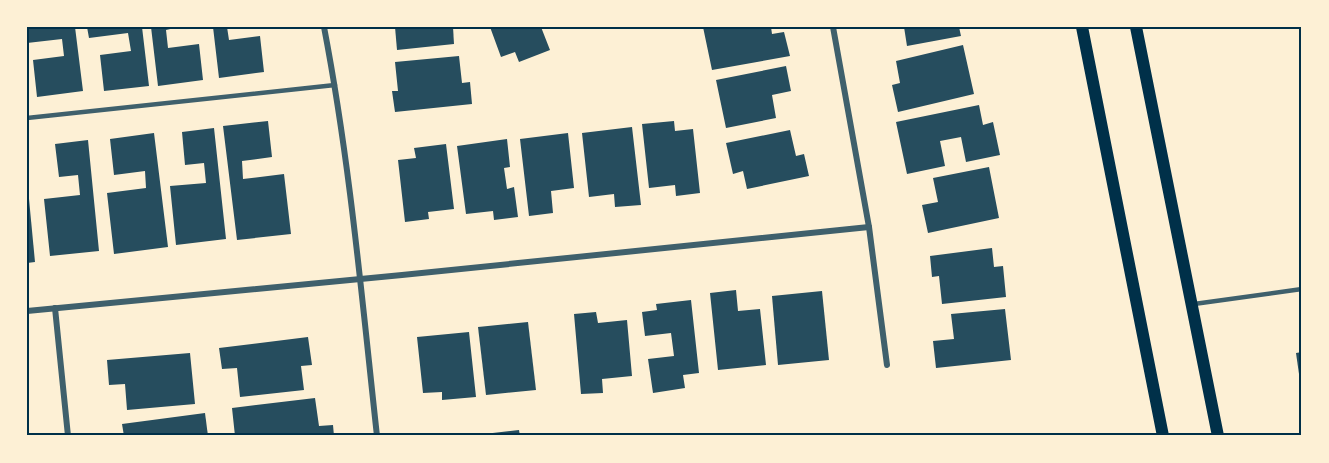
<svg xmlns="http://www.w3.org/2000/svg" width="1329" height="463" font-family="'Noto Serif',serif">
<rect width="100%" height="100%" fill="#fdf0d5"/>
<g fill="#264d5e">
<path d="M27,27H75L83,91L37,97L33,60L64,56L62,39L27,43Z"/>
<path d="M87,27H142L149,86L104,91L100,55L131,51L128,33L89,38Z"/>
<path d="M151,27H179L166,30L168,48L199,44L203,80L158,86Z"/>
<path d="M213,27H227L229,40L260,36L264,72L219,78Z"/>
<path d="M395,27H453L454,44L397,50Z"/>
<path d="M490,27H541L550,50L519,62L515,52L501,57Z"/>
<path d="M703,27H771L772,34L784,32L790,56L712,70Z"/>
<path d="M904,27H959L961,36L907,46Z"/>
<path d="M963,45L974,94L898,112L892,85L900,83L896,61Z"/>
<path d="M459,56L462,83L470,82L472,104L395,112L392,91H398L395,62Z"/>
<path d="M786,66L791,91L772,95L776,118L726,128L716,80Z"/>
<path d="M979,105L983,125L993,122L1000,155L966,162L961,137L940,141L945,166L907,174L896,122Z"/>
<path d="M268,121L272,157L242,161L243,179L284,174L291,234L237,240L223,126Z"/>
<path d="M674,121L675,131L693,129L700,193L676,196L675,185L649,188L642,124Z"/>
<path d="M632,127L641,205L615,207L614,194L589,197L582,133Z"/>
<path d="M214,128L226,239L176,245L170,186L206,183L204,163L185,165L182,132Z"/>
<path d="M790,130L796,156L804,154L809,176L747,189L743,171L733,174L726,143Z"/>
<path d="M154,133L168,247L114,254L107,193L146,188L145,171L114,175L110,139Z"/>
<path d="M568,133L574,188L551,191L553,213L529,216L520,139Z"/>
<path d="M507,139L510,167L504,168L507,189L514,187L518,217L494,220L493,211L466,214L457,146Z"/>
<path d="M88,140L99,251L50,256L44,199L80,195L78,175L59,177L55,144Z"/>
<path d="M446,144L454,209L428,212L429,219L405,222L398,160L416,158L414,148Z"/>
<path d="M989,167L999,218L928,233L922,205L938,202L933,178Z"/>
<path d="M27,199H29L35,262L27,263Z"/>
<path d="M992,248L994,267L1003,266L1006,297L942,304L939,276L932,277L930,256Z"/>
<path d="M736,290L738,311L760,309L766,365L718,370L710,293Z"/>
<path d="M822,291L829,360L778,365L772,296Z"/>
<path d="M691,300L699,373L683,375L685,388L653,393L648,359L674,356L671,333L645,336L642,312L657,310L656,304Z"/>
<path d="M1005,309L1011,360L936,368L933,341L954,339L951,314Z"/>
<path d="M596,312L598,323L627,320L632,376L602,379L603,393L581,394L574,314Z"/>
<path d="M528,322L536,390L486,395L478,327Z"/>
<path d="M469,332L476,397L442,400V392L423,393L417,337Z"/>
<path d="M308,337L312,365L301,366L304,390L240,397L237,368L222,369L219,348Z"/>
<path d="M1302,352V374H1299L1296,353Z"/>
<path d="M190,353L195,404L127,410L125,384L109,385L107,360Z"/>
<path d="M315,398L319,426L333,425L334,436H235L232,408Z"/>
<path d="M205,413L208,436H124L122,424Z"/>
<path d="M519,430L520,436H484V434Z"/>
</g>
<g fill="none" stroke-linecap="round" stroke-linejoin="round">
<g stroke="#3f606c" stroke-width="4.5">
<path d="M27,118L335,85"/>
<path d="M1194,304L1302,289"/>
</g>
<g stroke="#3f606c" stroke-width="6">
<path d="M324,27C350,162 362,300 377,436"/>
<path d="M833,27L869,227L887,365"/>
<path d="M55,308L68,436"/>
<path d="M27,311L402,275L869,227"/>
</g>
<g stroke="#003049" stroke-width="12">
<path d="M1082,27L1163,436"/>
<path d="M1136,27L1218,436"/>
</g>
</g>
<rect width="1329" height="463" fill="none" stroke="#fdf0d5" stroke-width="57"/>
<rect x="28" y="28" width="1272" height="406" fill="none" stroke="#003049" stroke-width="2"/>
</svg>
